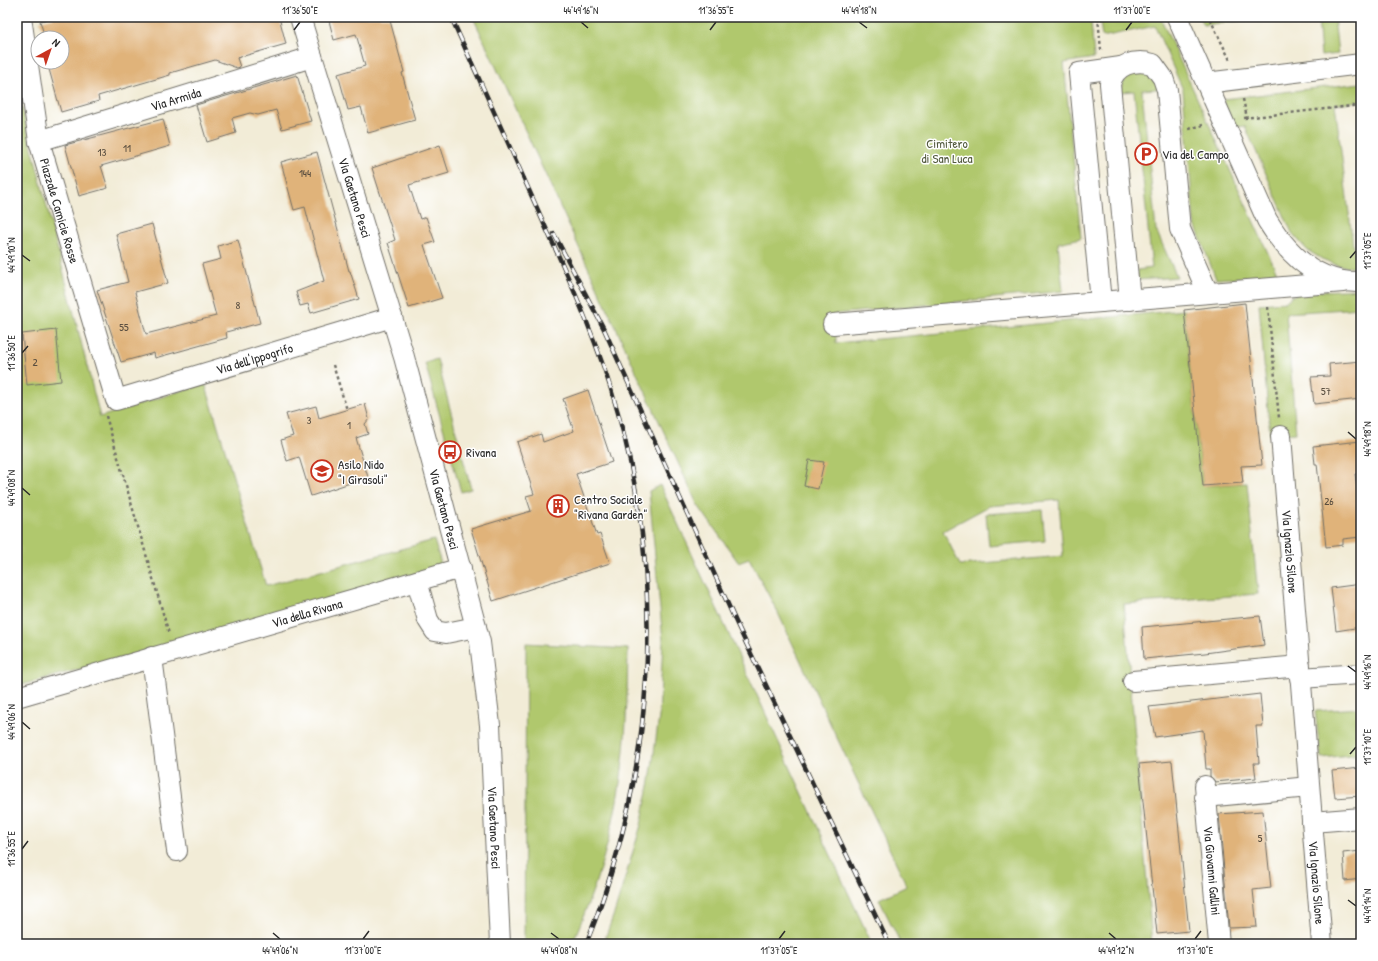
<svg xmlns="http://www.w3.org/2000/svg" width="1378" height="961" font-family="'Patrick Hand',sans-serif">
<rect width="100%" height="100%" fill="#fff"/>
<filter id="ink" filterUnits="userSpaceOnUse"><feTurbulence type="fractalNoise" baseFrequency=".025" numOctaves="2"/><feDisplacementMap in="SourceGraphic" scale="8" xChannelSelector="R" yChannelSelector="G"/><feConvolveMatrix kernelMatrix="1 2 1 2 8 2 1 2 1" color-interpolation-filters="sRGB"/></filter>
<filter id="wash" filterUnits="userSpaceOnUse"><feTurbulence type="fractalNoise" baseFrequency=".012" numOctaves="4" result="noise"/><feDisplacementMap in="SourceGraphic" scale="16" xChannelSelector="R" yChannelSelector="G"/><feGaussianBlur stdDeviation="0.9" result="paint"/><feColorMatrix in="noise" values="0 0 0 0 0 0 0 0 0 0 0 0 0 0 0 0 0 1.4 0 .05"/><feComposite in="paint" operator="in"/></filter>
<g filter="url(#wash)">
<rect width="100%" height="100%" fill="#f2ecd7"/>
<g fill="#b0c86d" stroke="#6e7a4c" fill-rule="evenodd">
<path d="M473,17H1160L1278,275L1216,279L1194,222L1183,90L1155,26L1102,37L1100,22L1091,21L1094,58L1064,63L1081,238L1058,243L1063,291L836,314V343L1184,310L1203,486L1247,483L1258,594L1124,604L1152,944H901L879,899L907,886L778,613L749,558L738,562L697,504ZM1059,500L1063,556L960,565L943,531L989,506Z"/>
<path d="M1199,17H1272L1203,25Z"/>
<path d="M1318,17H1334L1338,54L1321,56Z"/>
<path d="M1141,72L1156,81L1158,89L1142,90L1156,230L1177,277L1138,280L1137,270L1152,268L1134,91L1120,92C1124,79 1127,74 1141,72Z"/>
<path d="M1361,83V101L1335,104L1356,268L1337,265L1322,259L1307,250L1292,233L1245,126L1233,128L1223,99Z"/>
<path d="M17,88L100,417L205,383L266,586L434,540L442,567L170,645L17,686Z"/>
<path d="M1361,289V308L1286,313L1296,433L1270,435L1259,304L1285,302L1292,296L1303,292Z"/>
<path d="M437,359L471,489L461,492L425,363Z"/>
<path d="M660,485L845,886L872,944H603L615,911L641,825L650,781L659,717L663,641L649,491Z"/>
<path d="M1042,510L1045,541L989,546L986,514Z"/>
<path d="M526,643L628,649C627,694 627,739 620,783C612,838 594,893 572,944H524Z"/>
<path d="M1361,708V754L1321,758L1315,711Z"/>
</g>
<g id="blocks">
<g fill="#e0b37a">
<path d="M55,17H279L286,44L237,58L240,67L237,68L215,60L170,73V75L98,96L99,101L61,112L47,62H62V38H45L40,21Z"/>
<path d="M328,17H389L404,72L402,73L415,120L368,133L361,107L348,110L338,74L365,66L356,34L334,40Z"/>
<path d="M297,75L311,121L282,129L276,110L258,115L250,113L232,118L236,133L207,142L196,105Z"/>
<path d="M163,119L170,146L101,166L108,188L79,196L65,145Z"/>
<path d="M440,145L449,173L409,185L420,219L426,217L435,242L424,245L442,298L409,308L388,243L395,240L372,168Z"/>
<path d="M317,152L349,271H350L359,299L311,313L308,304L300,306L296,292L324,281L305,207L294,210L281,162Z"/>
<path d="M152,224L168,283L135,292L146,334L216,316L202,264L221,259L218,246L238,240L260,323L226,332L227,338L155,358L154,353L121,362L97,290L128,282L116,234Z"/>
<path d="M1245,303L1262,465L1241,466L1243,483L1203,486L1184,310Z"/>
<path d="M56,330L61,381L27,385L22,334Z"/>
<path d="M1361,361V399L1314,404L1311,377L1330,376L1329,364Z"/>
<path d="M588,390L612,462L576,474L597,535L600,534L610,563L493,601L471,529L531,511L526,496L534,494L517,442L541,434L543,442L574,431L563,399Z"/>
<path d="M365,404L369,419L365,424L368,434L356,438L368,477L311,496L299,457L287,461L281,440L293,436L286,414L316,406L319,418Z"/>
<path d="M1361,441V473L1355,474L1360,511H1361V537L1343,539V545L1326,547L1317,464H1315L1313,446Z"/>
<path d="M809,460L824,462L818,489L804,486Z"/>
<path d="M1361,584V627L1336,631L1331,588Z"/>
<path d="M1260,616L1264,645L1205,653L1144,659L1142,627Z"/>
<path d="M1260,694L1263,726H1256L1259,763H1254L1256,778L1215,782L1210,776V769H1206L1203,730L1155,737L1149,707Z"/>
<path d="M1172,761L1189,931L1157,934L1139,764Z"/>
<path d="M1361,768V796L1335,798L1332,771Z"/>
<path d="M1263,811L1271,888L1253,890L1257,927L1229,928L1219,814Z"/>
<path d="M1361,851V879L1345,881L1343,853Z"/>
</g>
</g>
</g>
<g filter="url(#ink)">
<use href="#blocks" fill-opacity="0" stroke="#716f67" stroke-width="1"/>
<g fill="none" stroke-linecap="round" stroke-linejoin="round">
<g stroke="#716f67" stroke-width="22">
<g id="minor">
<path id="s1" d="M21,17L39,141L116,400L392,317"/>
<path id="s2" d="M300,17L404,357L480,642L490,725L500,944"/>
<path d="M1177,17L1267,220C1288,255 1318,284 1361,282"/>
<path d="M1206,83L1361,64"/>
<path id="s3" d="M39,141L312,57"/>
<path d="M1130,300L1110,84C1115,64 1135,59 1153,64L1163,78L1167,90L1180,229L1208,293"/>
<path d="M1101,302L1079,73L1121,67"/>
<path d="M833,324L1343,282"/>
<path id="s4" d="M1281,436L1322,944"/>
<path d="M417,581L428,620L435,631L446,633L476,627"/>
<path d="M152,657L177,851"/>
<path d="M1300,678L1361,674"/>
<path d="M1133,681L1300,666"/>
<path id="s5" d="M17,697L461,568"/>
<path id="s6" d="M1205,786L1219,944"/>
<path d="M1205,797L1309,787"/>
<path d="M1312,822L1361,818"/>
</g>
</g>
<g stroke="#716f67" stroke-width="2.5" stroke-dasharray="3 3" stroke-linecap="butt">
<path d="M1098,17L1101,50"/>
<path d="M1204,17L1211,21L1230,60"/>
<path d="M1243,99L1247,118"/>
<path d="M1244,118L1361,105"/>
<path d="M1189,129L1203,125"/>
<path d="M1268,307L1279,418"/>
<path d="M333,365L347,410"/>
<path d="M106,416L169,634"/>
</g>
<use href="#minor" stroke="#fff" stroke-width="20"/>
<g stroke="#2b2b2b" stroke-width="4.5">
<g id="rail">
<path d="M451,17C483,87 514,156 545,226C573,287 600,348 618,413C667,587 654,776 586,944"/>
<path d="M554,234L604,329L736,622L889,944"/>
</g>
</g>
<use href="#rail" stroke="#fff" stroke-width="3" stroke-dasharray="9" stroke-linecap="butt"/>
</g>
</g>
<path fill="none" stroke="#2b2b2b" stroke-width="1.5" d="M581,22L588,28M859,22L867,28M294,30L300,22M710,30L716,22M1126,30L1132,22M22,255L30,261M1350,258L1356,251M22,353L28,346M1348,432L1356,439M22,488L30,495M1348,666L1356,672M22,722L30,729M1350,754L1356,747M22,849L28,841M1348,900L1356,906M273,933L280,939M551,933L559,939M1109,933L1116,939M363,939L369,931M779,939L785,931M1195,939L1201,931"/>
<defs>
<g id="parking-ring" transform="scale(1.15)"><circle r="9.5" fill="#fff" stroke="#c8321e" stroke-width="1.5"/><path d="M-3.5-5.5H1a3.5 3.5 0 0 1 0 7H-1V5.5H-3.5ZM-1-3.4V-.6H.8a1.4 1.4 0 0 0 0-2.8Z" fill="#c8321e"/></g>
<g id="bus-ring" transform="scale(1.15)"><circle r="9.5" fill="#fff" stroke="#c8321e" stroke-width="1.5"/><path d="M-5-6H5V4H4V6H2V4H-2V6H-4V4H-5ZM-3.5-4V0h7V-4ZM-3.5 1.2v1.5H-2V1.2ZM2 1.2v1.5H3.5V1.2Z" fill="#c8321e"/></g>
<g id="school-ring" transform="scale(1.15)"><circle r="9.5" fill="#fff" stroke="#c8321e" stroke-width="1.5"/><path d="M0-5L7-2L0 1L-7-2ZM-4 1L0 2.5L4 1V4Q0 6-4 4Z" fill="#c8321e"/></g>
<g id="building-ring" transform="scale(1.15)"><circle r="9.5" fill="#fff" stroke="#c8321e" stroke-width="1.5"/><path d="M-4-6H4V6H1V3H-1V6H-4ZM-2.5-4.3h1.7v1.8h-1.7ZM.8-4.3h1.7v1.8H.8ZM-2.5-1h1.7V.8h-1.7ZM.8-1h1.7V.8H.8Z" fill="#c8321e"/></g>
</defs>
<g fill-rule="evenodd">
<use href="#parking-ring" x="1146" y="154"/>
<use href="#bus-ring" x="450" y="452"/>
<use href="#school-ring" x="322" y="471"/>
<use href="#building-ring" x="558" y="506"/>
</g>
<g text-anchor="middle" stroke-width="3" stroke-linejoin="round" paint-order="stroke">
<g font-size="11" fill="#584d3f">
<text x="127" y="152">11</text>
<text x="102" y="156">13</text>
<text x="305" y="177">144</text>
<text x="238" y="309">8</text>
<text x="124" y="331">55</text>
<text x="35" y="366">2</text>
<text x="1326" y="395">57</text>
<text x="309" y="424">3</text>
<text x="349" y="429">1</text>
<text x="1329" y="505">26</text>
<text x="1260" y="842">5</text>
</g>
<g font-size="13" fill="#2b2b2b" stroke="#fff">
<text dy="5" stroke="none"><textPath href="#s3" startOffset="143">Via Armida</textPath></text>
<text dy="5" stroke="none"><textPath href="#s2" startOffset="189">Via Gaetano Pesci</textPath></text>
<text dy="5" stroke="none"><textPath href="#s1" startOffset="198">Piazzale Camicie Rosse</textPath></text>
<text dy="5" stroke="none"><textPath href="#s1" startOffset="540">Via dell'Ippogrifo</textPath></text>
<text dy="5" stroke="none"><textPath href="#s2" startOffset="513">Via Gaetano Pesci</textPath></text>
<text dy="5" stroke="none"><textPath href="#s4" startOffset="116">Via Ignazio Silone</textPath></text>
<text dy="5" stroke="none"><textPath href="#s5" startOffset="302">Via della Rivana</textPath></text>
<text dy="5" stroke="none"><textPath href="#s2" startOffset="837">Via Gaetano Pesci</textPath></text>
<text dy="5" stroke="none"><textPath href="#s6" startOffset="85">Via Giovanni Gallini</textPath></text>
<text dy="5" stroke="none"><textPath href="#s4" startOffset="448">Via Ignazio Silone</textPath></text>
</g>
<g font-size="13" fill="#535a3f" stroke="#fff">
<text x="947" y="148">Cimitero<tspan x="947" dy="15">di San Luca</tspan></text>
</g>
<g font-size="13" fill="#2b2b2b" stroke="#fff" text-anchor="start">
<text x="1162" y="159">Via del Campo</text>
<text x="466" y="457">Rivana</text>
<text x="338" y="469">Asilo Nido<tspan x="338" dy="15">"I Girasoli"</tspan></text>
<text x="574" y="504">Centro Sociale<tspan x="574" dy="15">"Rivana Garden"</tspan></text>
</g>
</g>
<rect width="1378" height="961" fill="none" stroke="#fff" stroke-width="44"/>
<g transform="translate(50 50) rotate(40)"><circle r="19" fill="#ffffff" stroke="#aaaaaa"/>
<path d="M0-3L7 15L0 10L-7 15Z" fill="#c8321e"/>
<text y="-6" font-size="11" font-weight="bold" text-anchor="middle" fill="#2b2b2b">N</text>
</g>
<rect x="22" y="22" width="1334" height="917" fill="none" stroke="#2b2b2b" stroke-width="1.5"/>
<g font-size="10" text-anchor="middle" fill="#2b2b2b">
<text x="300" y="14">11°36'50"E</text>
<text x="581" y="14">44°49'16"N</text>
<text x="716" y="14">11°36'55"E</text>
<text x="859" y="14">44°49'18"N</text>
<text x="1132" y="14">11°37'00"E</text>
<text transform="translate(1367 251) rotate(-90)" y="4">11°37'05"E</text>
<text transform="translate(11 255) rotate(-90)" y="4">44°49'10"N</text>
<text transform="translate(11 353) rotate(-90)" y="4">11°36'50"E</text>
<text transform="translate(1367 439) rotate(-90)" y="4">44°49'18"N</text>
<text transform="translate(11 488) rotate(-90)" y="4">44°49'08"N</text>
<text transform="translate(1367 672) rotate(-90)" y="4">44°49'16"N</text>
<text transform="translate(11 722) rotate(-90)" y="4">44°49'06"N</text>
<text transform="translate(1367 747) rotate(-90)" y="4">11°37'10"E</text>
<text transform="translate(11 849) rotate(-90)" y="4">11°36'55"E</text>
<text transform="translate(1367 906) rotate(-90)" y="4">44°49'14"N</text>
<text x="280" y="954">44°49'06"N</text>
<text x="363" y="954">11°37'00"E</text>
<text x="559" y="954">44°49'08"N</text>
<text x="779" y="954">11°37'05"E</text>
<text x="1116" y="954">44°49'12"N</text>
<text x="1195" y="954">11°37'10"E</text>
</g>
</svg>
